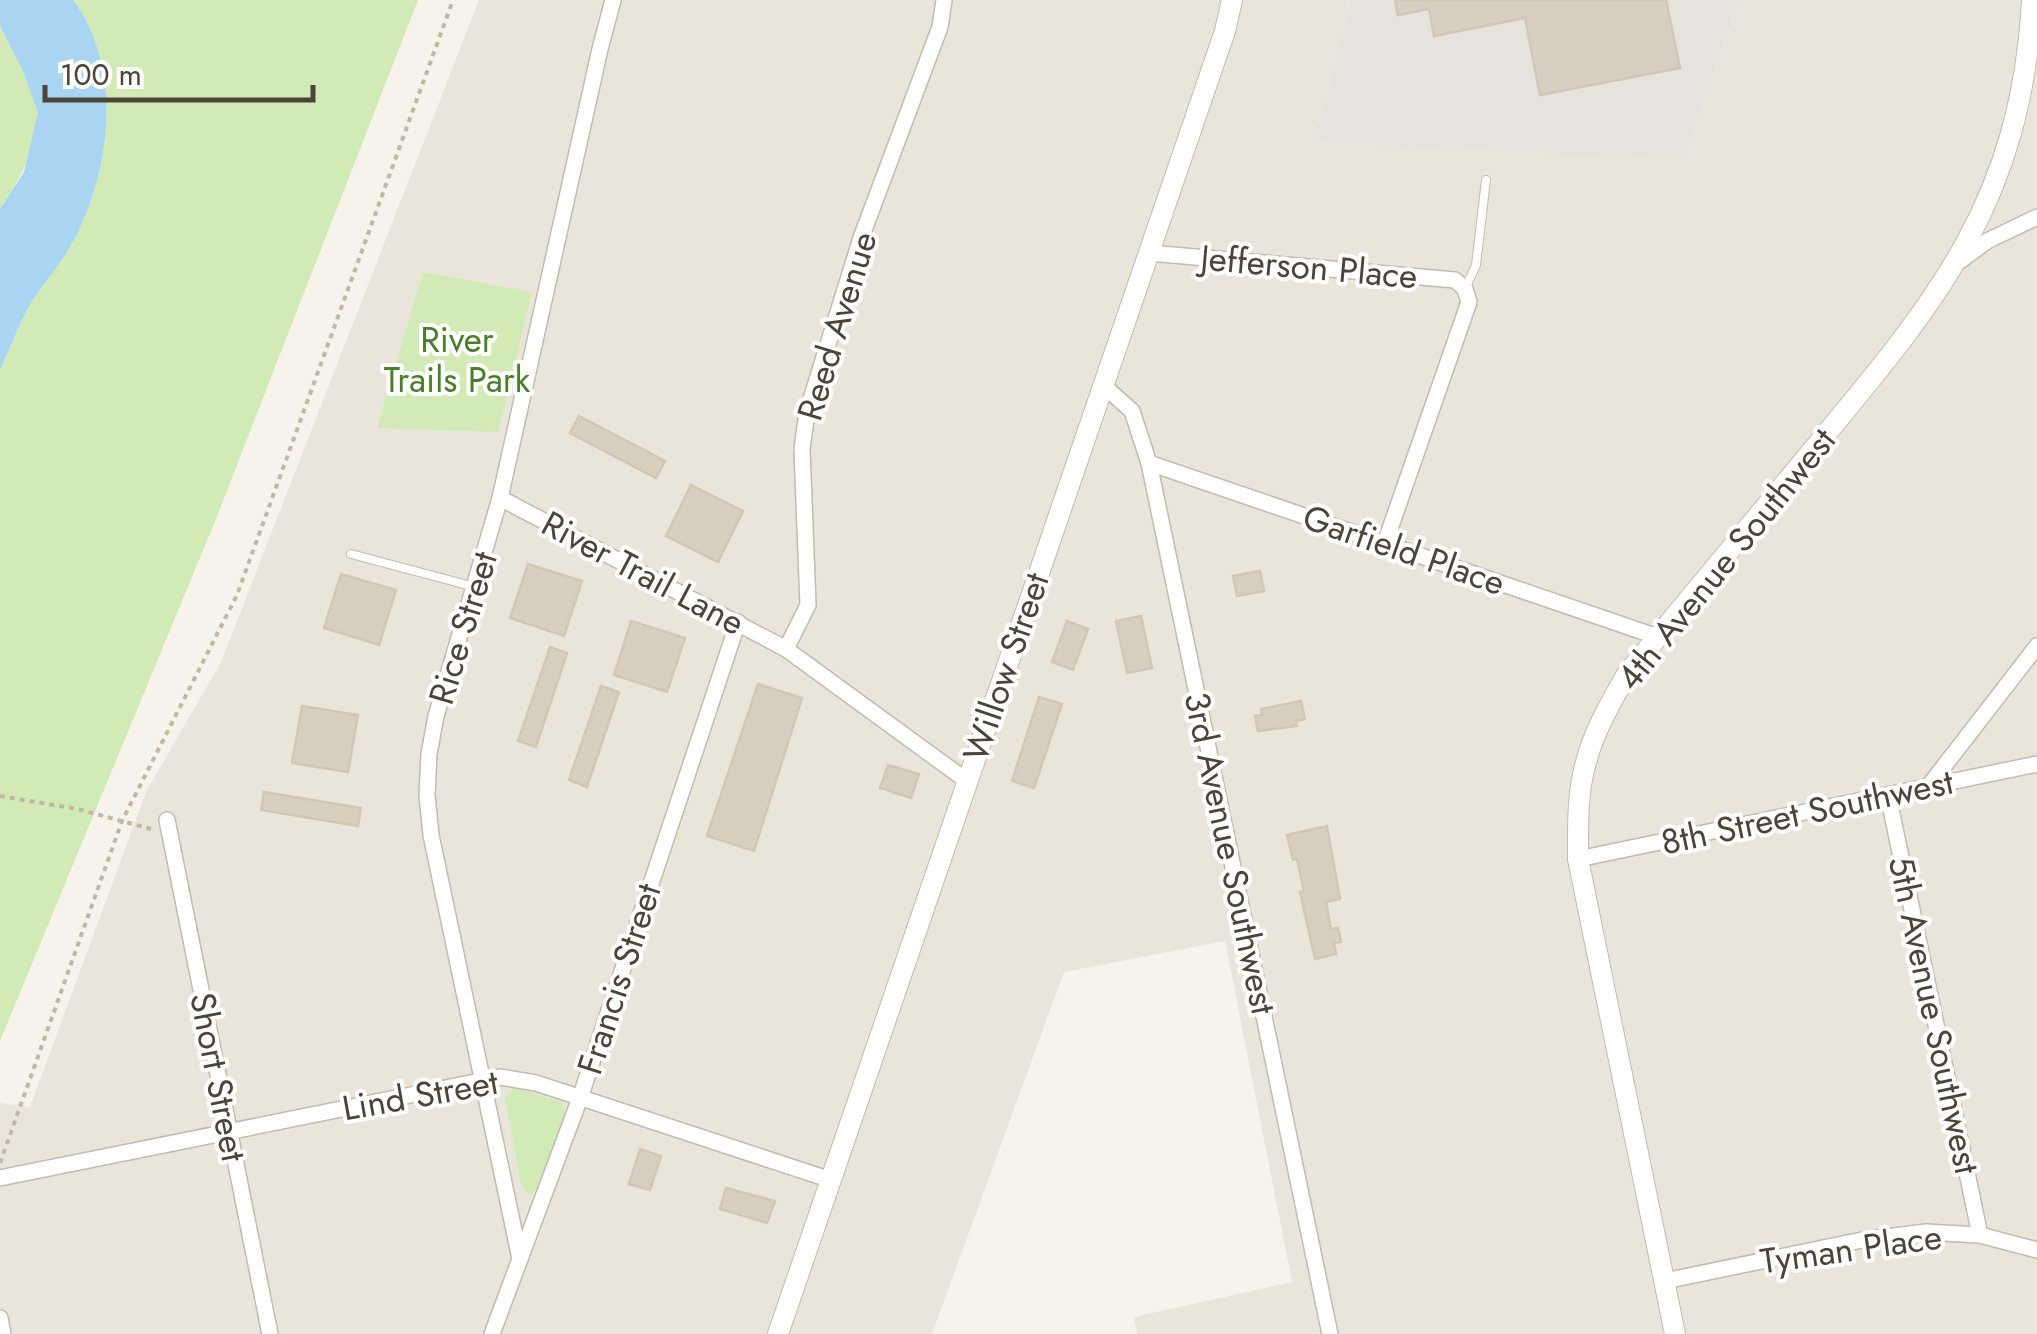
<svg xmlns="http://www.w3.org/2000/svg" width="2037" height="1334" font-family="Jost,sans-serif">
<rect width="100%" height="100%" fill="#f6f3ec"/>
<path fill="#eae5da" d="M479,0H1351L1314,142L1684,158L1739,0H2037V1334H1137L1134,1317L1292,1282L1225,941L1064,972L932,1334H0V1103L30,1107L146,792L221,662Z"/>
<path fill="#e6e2dd" d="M1351,0H1739L1684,159L1314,142Z"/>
<g fill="#d2eab5">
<path d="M73,0H418L216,519L0,1041V370C10,349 18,326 29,306C41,286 57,269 69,249C111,177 125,69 73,0Z"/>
<path d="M0,26C11,48 38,90 38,114C38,148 18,182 0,209Z"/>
<path d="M423,272L532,292L498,432L377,428Z"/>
<path d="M514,1088L561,1102L566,1114L534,1193L529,1195L521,1185L505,1097Z"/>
</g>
<path fill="#a9d4f2" d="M0,0H73C125,69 111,177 69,249C57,269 41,286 29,306C18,326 10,349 0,370V209L24,172L38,112L23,71L0,26Z"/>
<g fill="#d8cfc1" stroke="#d3c7b4" stroke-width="2.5">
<path d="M1395,0H1666L1680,68L1540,95L1525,18L1434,36L1429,9L1398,15Z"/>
<path d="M579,416L665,461L656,478L570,433Z"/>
<path d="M691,485L743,511L718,562L666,536Z"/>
<path d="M528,564L582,581L564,636L510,618Z"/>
<path d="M1260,571L1264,591L1237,596L1233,576Z"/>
<path d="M341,574L396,590L379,645L324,628Z"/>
<path d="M1141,616L1152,668L1127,673L1116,621Z"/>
<path d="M631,621L685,638L667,692L614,675Z"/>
<path d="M1067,621L1088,629L1073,670L1052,662Z"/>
<path d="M550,647L567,653L536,747L518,741Z"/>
<path d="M758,684L802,698L754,851L707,836Z"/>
<path d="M601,686L619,692L587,787L569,780Z"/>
<path d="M1039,697L1062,704L1034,788L1012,781Z"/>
<path d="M1301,701L1305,719L1296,721L1297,726L1258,731L1255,716L1262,715L1261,709Z"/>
<path d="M302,706L358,715L348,772L292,763Z"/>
<path d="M888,765L919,774L911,798L880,788Z"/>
<path d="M264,792L361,808L358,826L261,810Z"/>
<path d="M1327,826L1340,899L1326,902L1331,929L1338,928L1341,942L1334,943L1336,954L1315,959L1300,892L1304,891L1297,859L1293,860L1287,835Z"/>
<path d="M640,1149L661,1156L650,1190L629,1184Z"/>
<path d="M726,1188L775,1201L767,1223L720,1209Z"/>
</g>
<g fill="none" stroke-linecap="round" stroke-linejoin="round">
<g stroke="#c2bbae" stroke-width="10">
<g id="service">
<path d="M1465,289L1476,265L1486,180"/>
<path d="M351,554L475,587"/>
</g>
</g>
<g stroke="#c2bbae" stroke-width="18">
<g id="minor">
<path d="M944,0L940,27L861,238L807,412L802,449L808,605L786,649L967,781"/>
<path d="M1150,253L1455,280L1465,289L1469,302L1385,543"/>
<path d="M1960,261L1987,241L2037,217"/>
<path d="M1104,386L1132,411L1149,463L1330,1334"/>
<path d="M1149,463L1658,637"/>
<path d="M500,498L786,649"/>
<path d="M1928,787L2037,646"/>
<path d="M1888,795L1980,1235"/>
<path d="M167,820L270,1334"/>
<path d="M1578,859L2037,764"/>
<path d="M0,1178L500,1077L536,1083L831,1180"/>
<path d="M520,1259L431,835L427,795L429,754L436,716L500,498L600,49L613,0"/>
<path d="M1665,1281L1862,1240L1926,1232L1980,1235L2037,1250"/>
<path d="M0,1318L3,1334"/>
<path d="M492,1334L580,1098L738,622"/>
</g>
</g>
<g stroke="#c2bbae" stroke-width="22">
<g id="tertiary">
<path d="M778,1334L1225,31L1232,0"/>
<path d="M1675,1334L1578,859C1578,827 1577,793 1586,762C1594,731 1611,702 1627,674C1688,600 1749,526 1811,452C1935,303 2021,204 2032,0"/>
</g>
</g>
<g stroke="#c4b79f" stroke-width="4" stroke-dasharray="5 5" stroke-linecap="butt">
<path d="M0,796L78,809L151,829"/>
<path d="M0,1163L122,821L237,595L453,0"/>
</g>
<use href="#service" stroke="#fff" stroke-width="8"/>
<use href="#minor" stroke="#fff" stroke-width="15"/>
<use href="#tertiary" stroke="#fff" stroke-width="20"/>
</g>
<g text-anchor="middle" stroke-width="8" stroke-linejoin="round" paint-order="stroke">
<g font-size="35" fill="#4b4439" stroke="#fff">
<text transform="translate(1309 267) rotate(5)" y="12">Jefferson Place</text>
<text transform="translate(837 326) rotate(-73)" y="12">Reed Avenue</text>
<text transform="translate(1404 550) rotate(19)" y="12">Garfield Place</text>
<text transform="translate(1726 559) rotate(-51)" y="12">4th Avenue Southwest</text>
<text transform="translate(643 573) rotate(28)" y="12">River Trail Lane</text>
<text transform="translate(463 628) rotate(-73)" y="12">Rice Street</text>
<text transform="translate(1006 667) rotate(-71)" y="12">Willow Street</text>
<text transform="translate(1807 812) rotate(-12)" y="12">8th Street Southwest</text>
<text transform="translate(1230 853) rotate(78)" y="12">3rd Avenue Southwest</text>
<text transform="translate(619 979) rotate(-72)" y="12">Francis Street</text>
<text transform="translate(1934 1015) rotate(78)" y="12">5th Avenue Southwest</text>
<text transform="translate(218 1077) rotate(79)" y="12">Short Street</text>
<text transform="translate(420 1095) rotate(-10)" y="12">Lind Street</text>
<text transform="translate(1851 1249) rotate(-8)" y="12">Tyman Place</text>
</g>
<g font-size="35" fill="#4a7f2a" stroke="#fff">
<text x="457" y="352">River<tspan x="457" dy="40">Trails Park</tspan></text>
</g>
</g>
<path d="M45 85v15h268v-15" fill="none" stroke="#4b4439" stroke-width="5"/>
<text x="60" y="85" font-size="30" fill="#4b4439" stroke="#ffffff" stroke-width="8" paint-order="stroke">100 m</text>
</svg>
